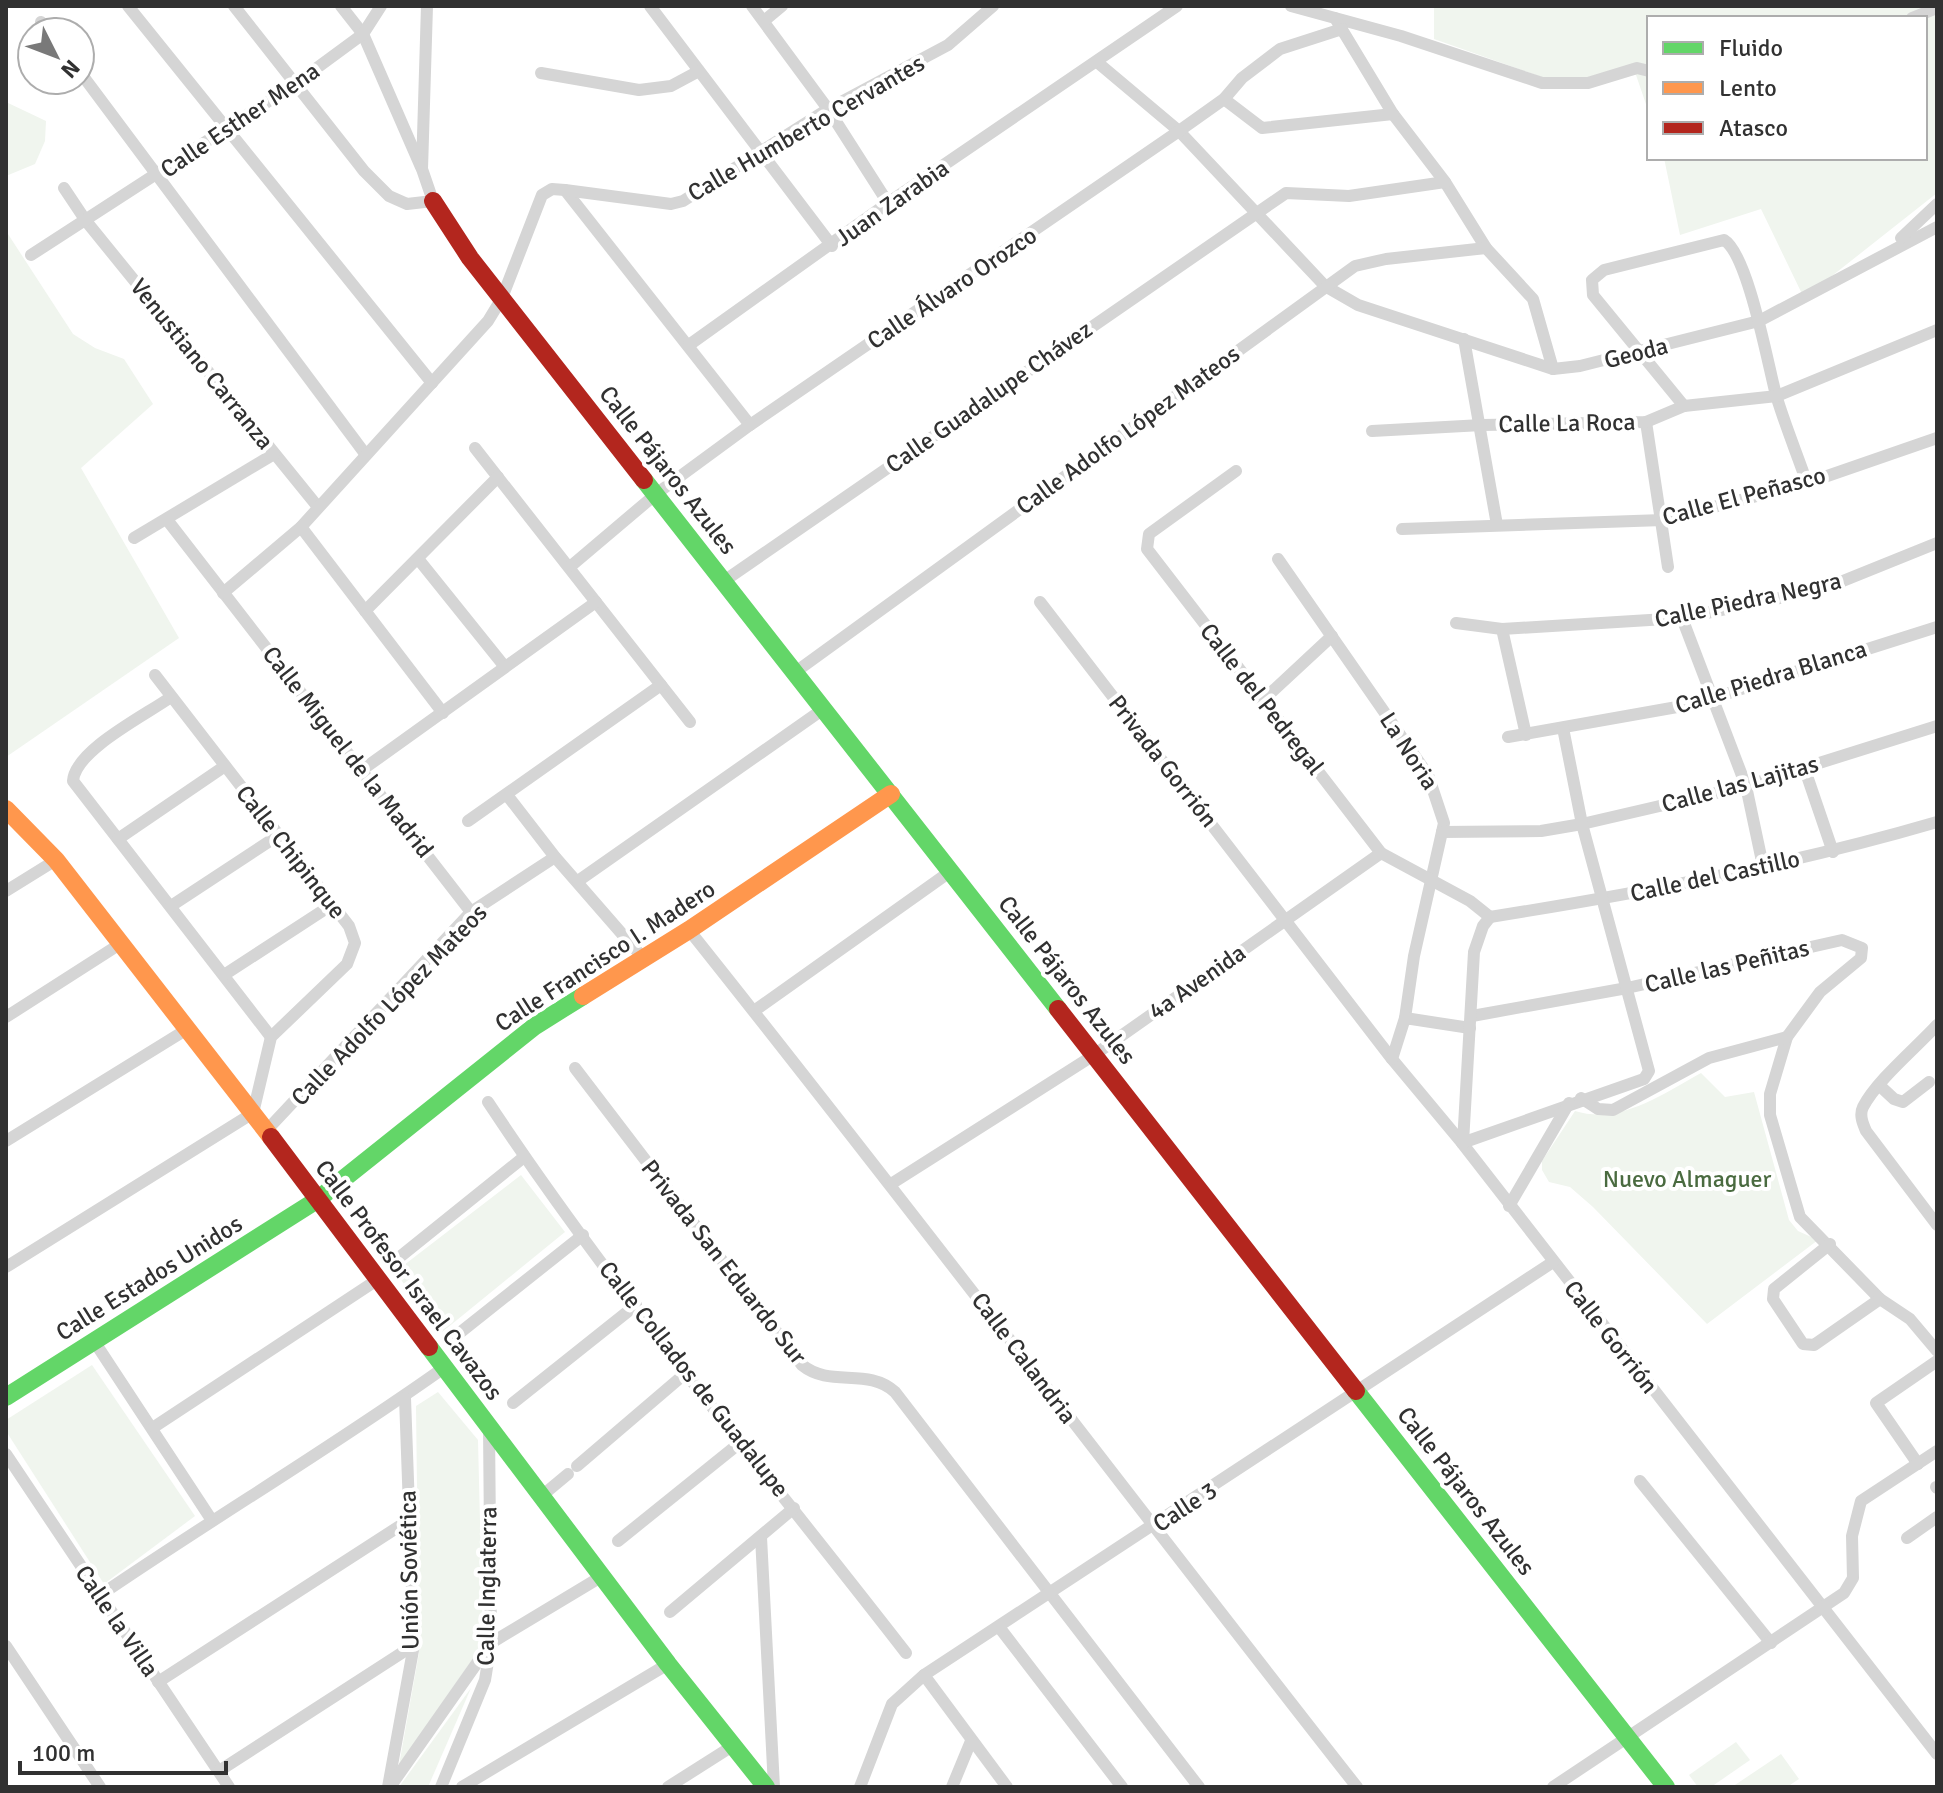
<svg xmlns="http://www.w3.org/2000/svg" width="1943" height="1793" font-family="Signika,sans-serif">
<rect width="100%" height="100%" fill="#fff"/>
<g fill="#f0f5ee">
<path d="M1434,6H1937V193L1804,298L1761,209L1680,235L1664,158H1925V18H1649V113L1636,75L1550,80L1434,39Z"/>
<path d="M6,102L46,121L45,141L35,164L6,176Z"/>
<path d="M6,231L73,334L95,348L124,359L153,404L81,468L179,638L6,757Z"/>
<path d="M1701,1073L1725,1097L1754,1092L1789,1220L1798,1231L1818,1240L1707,1324L1593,1207L1570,1187L1549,1182L1542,1170V1161L1575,1111C1620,1125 1663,1094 1701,1073Z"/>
<path d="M521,1175L565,1232L441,1333L395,1272Z"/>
<path d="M92,1365L195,1516L104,1584L6,1431V1420Z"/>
<path d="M438,1392L478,1440L483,1644L399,1765L419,1653L416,1406Z"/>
<path d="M471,1688L428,1787H399Z"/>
<path d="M1736,1742L1750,1760L1711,1787H1698L1689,1775Z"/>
<path d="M1781,1754L1799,1779L1787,1787H1732Z"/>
</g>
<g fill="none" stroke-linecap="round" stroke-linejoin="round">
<g stroke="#d5d5d5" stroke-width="12">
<path d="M128,6L432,383"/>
<path d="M234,6L364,171L389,196L407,204L433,201L422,169L427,6"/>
<path d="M341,6L363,34L421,167"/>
<path d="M650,6L832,246"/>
<path d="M752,6L828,109L888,203"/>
<path d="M1291,6L1401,36L1542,83H1588L1637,68L1649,71"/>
<path d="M1335,18L1393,114L1445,182L1486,248L1533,299L1553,369"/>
<path d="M1912,18L1937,8"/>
<path d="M764,21L782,6"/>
<path d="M41,22L49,32"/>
<path d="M1097,62L1179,131L1325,286L1358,305L1553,369L1580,366L1759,321L1937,227"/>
<path d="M80,72L366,455"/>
<path d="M541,73L639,90L671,86L699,71"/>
<path d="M1224,99L1262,128L1393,114"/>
<path d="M64,188L86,221L318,507"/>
<path d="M565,190L750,425"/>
<path d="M1901,238L1937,204"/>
<path d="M31,255L295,84L363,34L381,6"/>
<path d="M1464,339L1497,525"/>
<path d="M689,345L888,203L1177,6"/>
<path d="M1684,406L1593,295L1592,280L1604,270L1724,240C1748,254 1768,365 1776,395C1785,425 1797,454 1807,483"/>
<path d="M1646,422L1668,567"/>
<path d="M1372,431L1482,425L1646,422L1684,406L1777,396L1937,330"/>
<path d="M475,448L690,722"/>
<path d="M1236,471L1149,534L1147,549L1381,853"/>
<path d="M168,521L471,912"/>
<path d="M301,527L443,713"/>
<path d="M1402,529L1663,520L1807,483L1937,438"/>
<path d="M134,538L274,454"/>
<path d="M1278,559L1428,775L1444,823L1414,956L1405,1018"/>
<path d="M419,560L505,667"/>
<path d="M571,566L656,494L750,425L1179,131L1224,99L1242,78L1280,49L1342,29"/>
<path d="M724,581L1286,193L1349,196L1445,182"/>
<path d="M223,593L301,527L488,321L502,298L542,195L552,189L565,190L671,204L683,201L828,109L948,45L993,6"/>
<path d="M1040,602L1392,1059L1462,1143L1937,1754"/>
<path d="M365,611L498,477"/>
<path d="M1682,618L1746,786L1763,866"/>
<path d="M1456,623L1502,629L1682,618L1823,589L1937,543"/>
<path d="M1502,629L1526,735"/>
<path d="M794,673L1355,266L1386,259L1486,248"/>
<path d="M171,697C146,715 75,750 73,781L271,1037"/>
<path d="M1262,701L1332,636"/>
<path d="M1508,737L1694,704L1937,627"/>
<path d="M1804,767L1833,852"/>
<path d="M362,770L596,602"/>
<path d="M507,795L555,857L643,958"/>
<path d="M468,821L661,685"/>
<path d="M1442,832L1541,831L1582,824L1746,786L1937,726"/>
<path d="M118,839L225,766"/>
<path d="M578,881L822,710"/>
<path d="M6,891L56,860"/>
<path d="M171,906L279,835"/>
<path d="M1490,917C1641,893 1790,865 1937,822"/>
<path d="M689,930C915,1213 1133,1502 1357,1787"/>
<path d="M224,975L330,906"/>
<path d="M754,1011L951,871"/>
<path d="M1472,1016L1627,988L1842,940L1862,948L1861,958L1820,992L1787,1037L1770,1094V1115L1800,1217L1880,1299L1910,1319L1937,1351"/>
<path d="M6,1017L120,944"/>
<path d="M1937,1025C1916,1048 1877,1080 1863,1107C1859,1115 1863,1124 1866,1131L1937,1225"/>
<path d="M1392,1059L1405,1018L1470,1028"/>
<path d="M575,1068L802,1365C830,1388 868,1367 895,1392L1199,1787"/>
<path d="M1880,1086L1894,1099L1903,1102L1929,1082"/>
<path d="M1581,1098L1598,1109L1613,1110L1709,1058L1787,1037"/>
<path d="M488,1102C615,1294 765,1471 906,1653"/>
<path d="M267,1130L471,912L555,857"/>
<path d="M6,1141L189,1028"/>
<path d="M1462,1143L1644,1079L1649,1071L1582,824L1563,728"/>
<path d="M891,1184L1094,1055L1381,853L1470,901L1490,917L1483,926L1474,952L1463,1143"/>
<path d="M1509,1206L1569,1103"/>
<path d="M1830,1244L1774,1289L1773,1299L1803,1344L1814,1345L1880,1299"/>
<path d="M396,1260L524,1157"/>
<path d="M6,1267L253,1113L271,1037L347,964L355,943L349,926L155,675"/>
<path d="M457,1335L583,1235"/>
<path d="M94,1341L211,1519"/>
<path d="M513,1403L636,1305"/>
<path d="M154,1427L377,1280"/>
<path d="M6,1454L229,1787"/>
<path d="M1918,1464L1876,1403L1937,1361"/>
<path d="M577,1466L687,1372"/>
<path d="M1640,1481L1771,1643"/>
<path d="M1936,1487L1937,1488"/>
<path d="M544,1494L568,1474"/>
<path d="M761,1537L774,1787"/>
<path d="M1907,1538L1937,1517"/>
<path d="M618,1541L741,1442"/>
<path d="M99,1596C213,1518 333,1447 445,1367"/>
<path d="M670,1612L794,1508"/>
<path d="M999,1627L1122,1787"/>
<path d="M6,1646L100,1787"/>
<path d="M924,1675L1007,1787"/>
<path d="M158,1682L409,1520"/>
<path d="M219,1771L414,1645"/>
<path d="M388,1787L414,1645L405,1398"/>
<path d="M390,1787L491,1643L604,1575"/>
<path d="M441,1787L485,1680L491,1643L489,1427"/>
<path d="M462,1787L668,1664"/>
<path d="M668,1787L731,1747"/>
<path d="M860,1787L892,1704L924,1675L1553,1262"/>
<path d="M952,1787L971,1741"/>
<path d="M1553,1787L1844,1593L1853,1578L1852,1536L1861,1501L1937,1451"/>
</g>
<g stroke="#63d668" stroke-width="18">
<path d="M644,480L1058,1009"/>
<path d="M429,1347L668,1664L766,1787"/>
<path d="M1356,1391L1666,1787"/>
<path d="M6,1397L317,1200L535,1026L583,996"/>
</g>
<g stroke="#ff974d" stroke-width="18">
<path d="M6,809L56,860L271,1137"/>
<path d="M583,996L689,930L891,794"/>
</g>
<g stroke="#b3261e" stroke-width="18">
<path d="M433,201L470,258L644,480"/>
<path d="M1058,1009L1356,1391"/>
<path d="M271,1137L429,1347"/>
</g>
</g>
<g text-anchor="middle" stroke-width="8" stroke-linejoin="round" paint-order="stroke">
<g font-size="24" fill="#313131" stroke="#fff">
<text transform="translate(240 120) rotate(-34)" y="8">Calle Esther Mena</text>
<text transform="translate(806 128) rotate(-30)" y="8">Calle Humberto Cervantes</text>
<text transform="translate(892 203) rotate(-35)" y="8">Juan Zarabia</text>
<text transform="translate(952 288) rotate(-34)" y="8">Calle Álvaro Orozco</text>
<text transform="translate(1636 353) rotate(-14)" y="8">Geoda</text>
<text transform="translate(202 364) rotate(51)" y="8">Venustiano Carranza</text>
<text transform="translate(989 397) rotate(-35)" y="8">Calle Guadalupe Chávez</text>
<text transform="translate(1567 423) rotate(-1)" y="8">Calle La Roca</text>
<text transform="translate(1128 430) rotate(-36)" y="8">Calle Adolfo López Mateos</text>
<text transform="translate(668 470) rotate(52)" y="8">Calle Pájaros Azules</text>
<text transform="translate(1744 496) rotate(-15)" y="8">Calle El Peñasco</text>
<text transform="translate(1748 600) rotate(-12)" y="8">Calle Piedra Negra</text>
<text transform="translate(1771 677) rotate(-17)" y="8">Calle Piedra Blanca</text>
<text transform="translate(1262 699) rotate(52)" y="8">Calle del Pedregal</text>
<text transform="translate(1409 751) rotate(57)" y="8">La Noria</text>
<text transform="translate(348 752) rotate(52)" y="8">Calle Miguel de la Madrid</text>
<text transform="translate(1163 761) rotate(52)" y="8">Privada Gorrión</text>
<text transform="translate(1740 784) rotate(-15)" y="8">Calle las Lajitas</text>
<text transform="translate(291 852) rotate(52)" y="8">Calle Chipinque</text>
<text transform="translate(1715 876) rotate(-12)" y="8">Calle del Castillo</text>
<text transform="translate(605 956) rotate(-33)" y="8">Calle Francisco I. Madero</text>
<text transform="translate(1727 966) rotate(-13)" y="8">Calle las Peñitas</text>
<text transform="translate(1067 980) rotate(52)" y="8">Calle Pájaros Azules</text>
<text transform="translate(1197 982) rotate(-35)" y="8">4a Avenida</text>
<text transform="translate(389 1005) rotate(-46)" y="8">Calle Adolfo López Mateos</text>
<text transform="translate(724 1262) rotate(52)" y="8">Privada San Eduardo Sur</text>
<text transform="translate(149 1278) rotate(-32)" y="8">Calle Estados Unidos</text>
<text transform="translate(409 1280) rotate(53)" y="8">Calle Profesor Israel Cavazos</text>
<text transform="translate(1611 1337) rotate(52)" y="8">Calle Gorrión</text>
<text transform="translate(1024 1358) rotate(53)" y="8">Calle Calandria</text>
<text transform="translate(694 1379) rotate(52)" y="8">Calle Collados de Guadalupe</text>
<text transform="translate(1466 1491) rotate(52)" y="8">Calle Pájaros Azules</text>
<text transform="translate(1185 1507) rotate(-33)" y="8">Calle 3</text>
<text transform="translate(409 1570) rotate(-91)" y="8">Unión Soviética</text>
<text transform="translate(487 1586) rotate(-89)" y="8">Calle Inglaterra</text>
<text transform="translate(117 1621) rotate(56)" y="8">Calle la Villa</text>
</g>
<g font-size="24" fill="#4a6b40" stroke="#fff">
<text x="1687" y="1187">Nuevo Almaguer</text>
</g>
</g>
<rect width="1943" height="1793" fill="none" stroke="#313131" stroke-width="16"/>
<rect x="1647" y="16" width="280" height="144" fill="#ffffff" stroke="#adadad" stroke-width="2"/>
<rect x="1663" y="42" width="40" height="12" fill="#63d668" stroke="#adadad" stroke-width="2"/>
<text x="1719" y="56" font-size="24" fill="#313131">Fluido</text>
<rect x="1663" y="82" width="40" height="12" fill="#ff974d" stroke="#adadad" stroke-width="2"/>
<text x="1719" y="96" font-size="24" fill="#313131">Lento</text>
<rect x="1663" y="122" width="40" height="12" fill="#b3261e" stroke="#adadad" stroke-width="2"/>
<text x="1719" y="136" font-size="24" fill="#313131">Atasco</text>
<g transform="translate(56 56) rotate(132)"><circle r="38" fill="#ffffff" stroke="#adadad" stroke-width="2"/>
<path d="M0-6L14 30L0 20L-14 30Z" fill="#797979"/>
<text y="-12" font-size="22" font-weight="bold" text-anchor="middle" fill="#313131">N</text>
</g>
<path d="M20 1761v12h206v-12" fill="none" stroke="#313131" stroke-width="4"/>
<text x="32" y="1761" font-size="24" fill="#313131" stroke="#ffffff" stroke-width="6" paint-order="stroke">100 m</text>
</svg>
